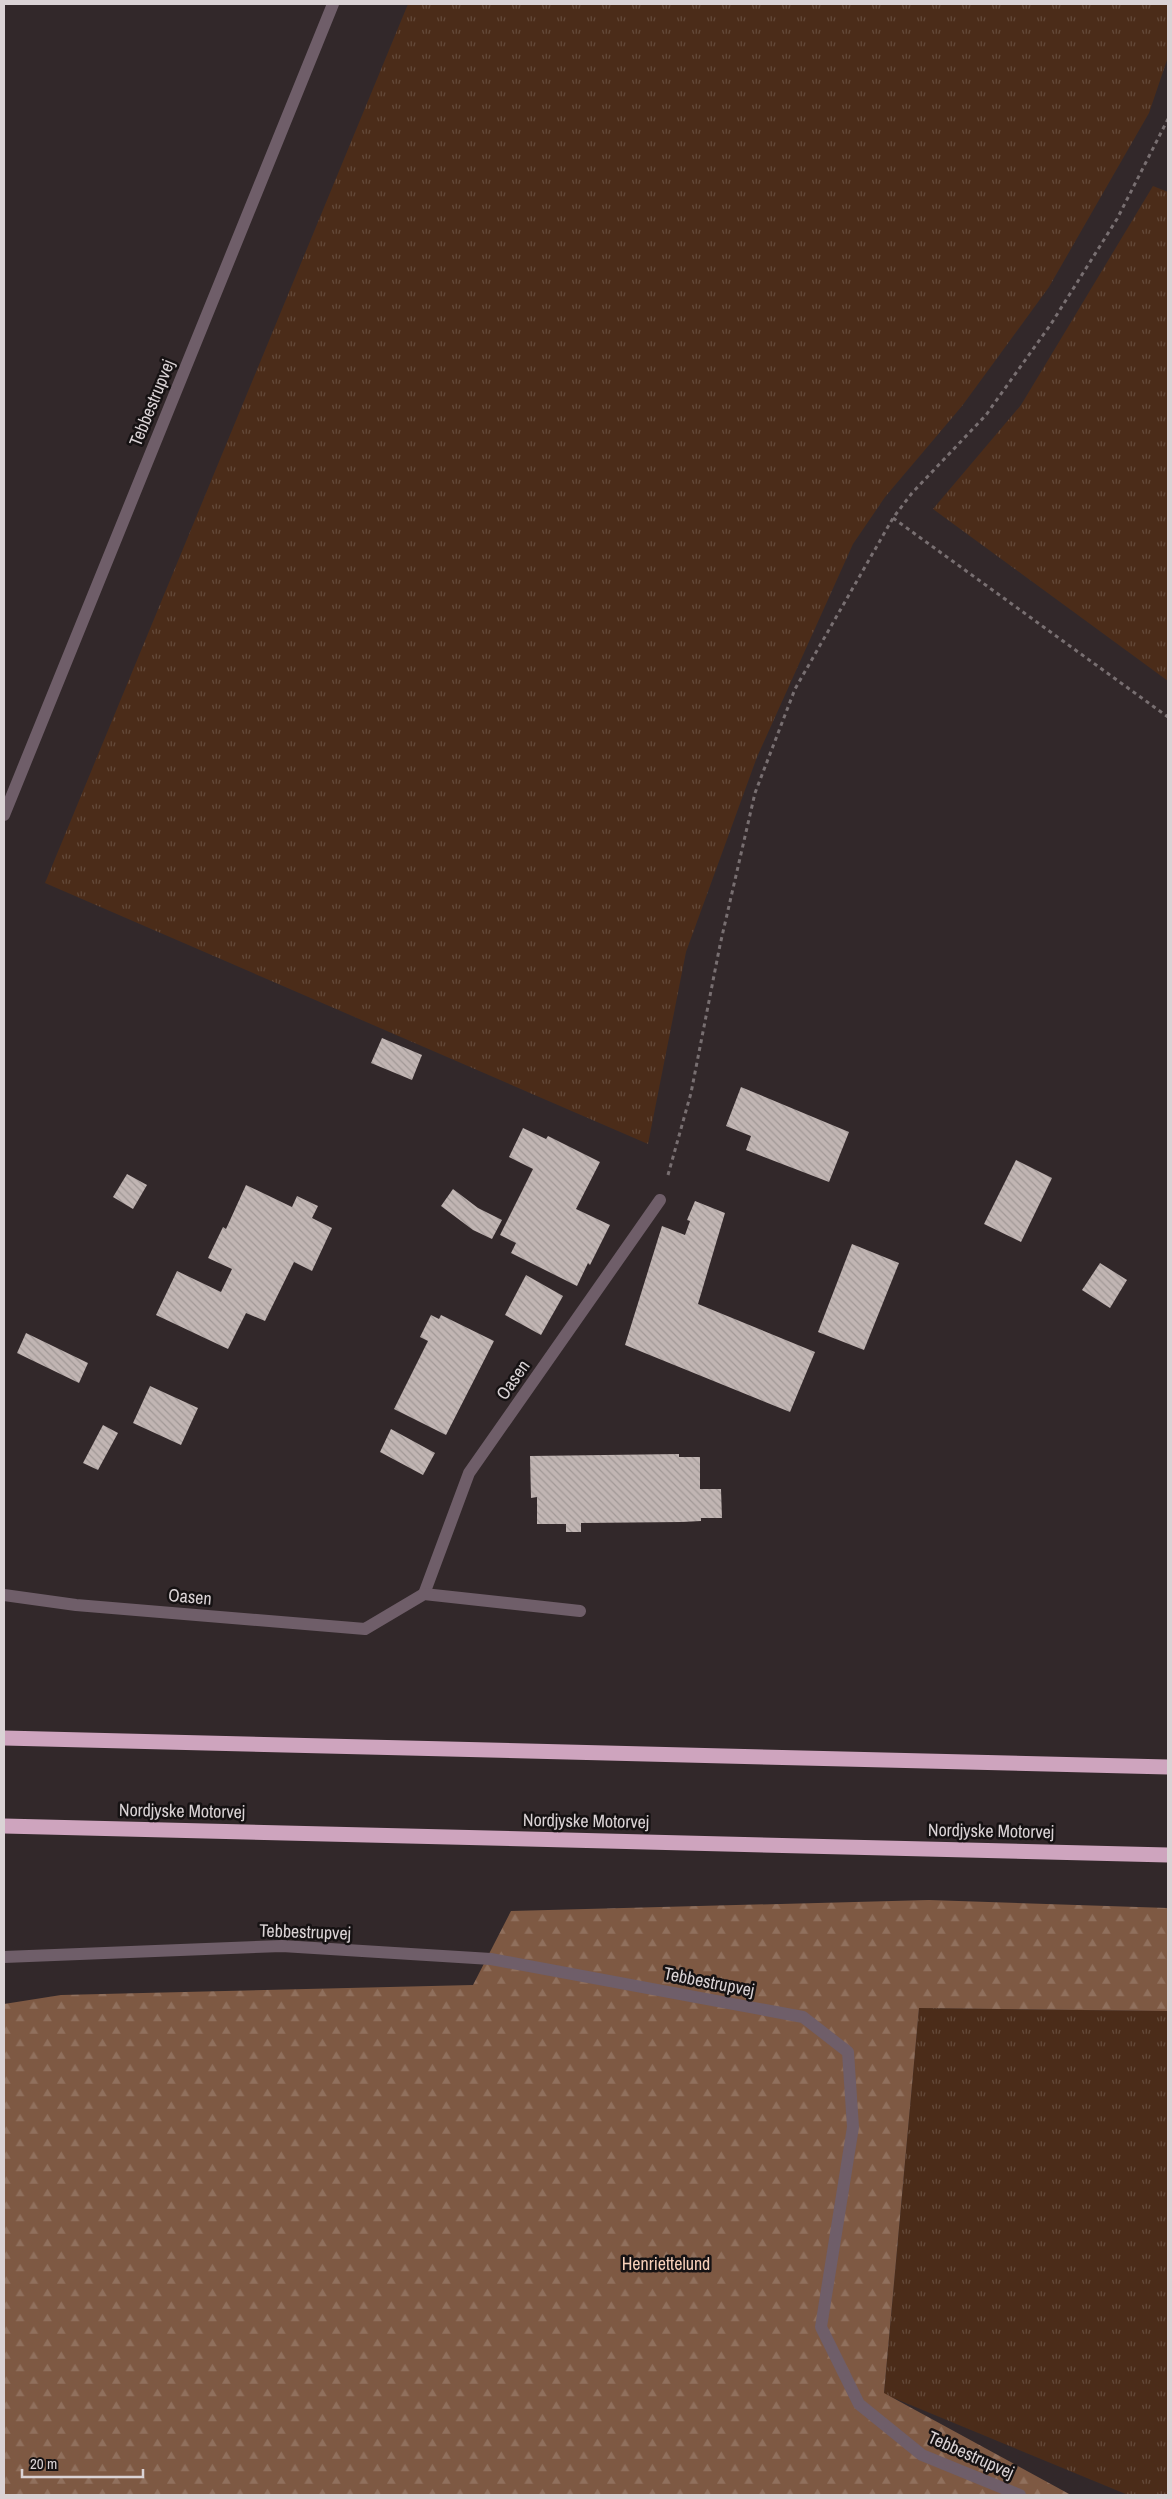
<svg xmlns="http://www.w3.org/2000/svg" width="1172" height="2499" font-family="'Archivo Narrow',sans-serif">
<defs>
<pattern id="grass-tufts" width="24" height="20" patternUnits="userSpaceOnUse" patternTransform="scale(1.25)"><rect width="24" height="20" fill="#4b2c19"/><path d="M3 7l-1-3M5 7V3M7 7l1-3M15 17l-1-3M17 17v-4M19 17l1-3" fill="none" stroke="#644a3a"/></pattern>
<pattern id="forest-firs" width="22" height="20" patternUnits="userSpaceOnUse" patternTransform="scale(1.25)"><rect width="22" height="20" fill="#7e5943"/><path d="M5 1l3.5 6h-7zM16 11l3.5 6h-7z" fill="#90705d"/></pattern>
<pattern id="building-back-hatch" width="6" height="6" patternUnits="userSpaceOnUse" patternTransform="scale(1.25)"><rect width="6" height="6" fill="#c1b5b3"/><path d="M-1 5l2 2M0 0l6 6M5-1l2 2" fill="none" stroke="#a19896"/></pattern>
</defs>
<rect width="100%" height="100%" fill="#32282a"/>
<g fill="url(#grass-tufts)">
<path d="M408,4H1168V57L1149,113L1049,287L962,406L885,497L853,544L757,757L686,952L648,1144L45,883Z"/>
<path d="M1153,186L1168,192V681L933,509L1021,405Z"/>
<path d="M919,2008L1168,2011V2495H1128L884,2394Z"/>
</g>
<path fill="url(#forest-firs)" d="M929,1900L1168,1908V2011L919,2008L884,2393L1071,2495H4V2004L61,1995L473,1985L511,1911Z"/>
<g fill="url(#building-back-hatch)">
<path d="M382,1038L422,1055L412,1080L371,1063Z"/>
<path d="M741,1087L849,1132L829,1182L746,1150L751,1136L726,1126Z"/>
<path d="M523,1128L546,1139L548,1136L600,1162L576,1209L610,1225L590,1265L588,1263L577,1286L511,1253L516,1243L500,1235L533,1169L509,1157Z"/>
<path d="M1016,1160L1052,1178L1021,1242L984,1224Z"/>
<path d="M127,1174L147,1185L133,1209L113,1197Z"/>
<path d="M246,1185L292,1207L297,1196L318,1206L312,1218L332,1228L312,1271L294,1262L265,1321L246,1313L228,1349L156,1315L177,1271L221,1292L232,1269L208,1258L223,1227L226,1229Z"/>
<path d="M453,1189L478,1208L502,1220L492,1239L473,1230L441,1206Z"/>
<path d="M695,1201L725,1213L698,1304L815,1352L790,1412L625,1345L662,1226L685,1235L690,1221L687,1220Z"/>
<path d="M852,1244L899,1263L864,1350L818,1332Z"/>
<path d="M1100,1263L1127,1280L1110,1308L1082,1290Z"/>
<path d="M526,1275L563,1296L541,1335L505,1315Z"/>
<path d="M431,1315L439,1319L441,1315L494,1341L446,1435L394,1409L428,1341L420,1337Z"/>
<path d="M26,1333L88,1363L79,1383L17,1353Z"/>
<path d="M150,1386L198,1408L181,1445L133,1423Z"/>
<path d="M103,1425L118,1433L98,1470L83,1463Z"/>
<path d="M391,1429L435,1453L423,1475L380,1452Z"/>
<path d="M679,1454V1457H700V1489H721L722,1518H701V1521L682,1522L581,1523V1532H566V1524H537V1497L531,1498L530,1456Z"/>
</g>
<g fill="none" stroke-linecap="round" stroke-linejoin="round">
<g stroke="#786f71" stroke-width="3" stroke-dasharray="4 4" stroke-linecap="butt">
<path d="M893,518L1168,717"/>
<path d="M668,1175L691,1093L720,945L755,793L795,689L893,518L912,493L986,415L1051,324L1117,219L1168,119"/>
</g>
<g stroke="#6f5e69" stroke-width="12">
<path d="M4,815L333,4"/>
<path d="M424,1594L469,1473L660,1200"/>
<path d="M4,1595L76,1605L365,1629L424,1594L580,1611"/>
<path d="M4,1957L282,1946L491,1959L803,2017L848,2052L853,2127L821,2327L859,2404L922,2455L1020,2495"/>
</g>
<g stroke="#cea4be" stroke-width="15">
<path d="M4,1738L1168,1767"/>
<path d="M4,1826L1168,1855"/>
</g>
</g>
<g text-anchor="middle" stroke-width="5" stroke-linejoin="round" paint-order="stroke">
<g font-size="18" fill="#dad3d5" stroke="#161213">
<text transform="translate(152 403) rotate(-68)" y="6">Tebbestrupvej</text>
<text transform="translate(513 1380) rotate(-55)" y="6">Oasen</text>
<text transform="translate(190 1597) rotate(5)" y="6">Oasen</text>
<text transform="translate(182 1811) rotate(1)" y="6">Nordjyske Motorvej</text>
<text transform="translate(586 1821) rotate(1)" y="6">Nordjyske Motorvej</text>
<text transform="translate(991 1831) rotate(1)" y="6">Nordjyske Motorvej</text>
<text transform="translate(305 1932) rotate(2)" y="6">Tebbestrupvej</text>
<text transform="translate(709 1982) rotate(11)" y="6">Tebbestrupvej</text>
<text transform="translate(971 2455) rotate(24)" y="6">Tebbestrupvej</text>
</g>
<g font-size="18" fill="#f7d0ba" stroke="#161213">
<text x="666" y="2270">Henriettelund</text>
</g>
</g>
<rect width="1172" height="2499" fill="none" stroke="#dad3d5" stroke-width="10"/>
<path d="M22 2469v8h121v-8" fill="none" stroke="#dad3d5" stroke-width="2.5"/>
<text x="30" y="2469" font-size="15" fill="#dad3d5" stroke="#161213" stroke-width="4" paint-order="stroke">20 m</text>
</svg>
